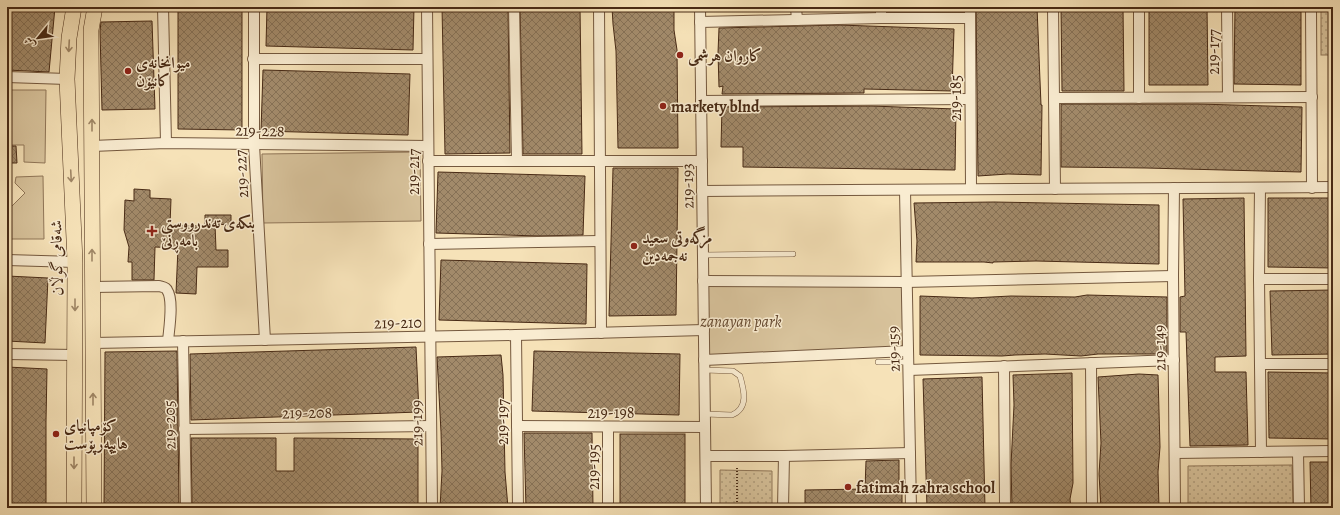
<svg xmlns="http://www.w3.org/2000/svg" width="1340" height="515" font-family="Alegreya,Amiri,serif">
<defs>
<pattern id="grass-dots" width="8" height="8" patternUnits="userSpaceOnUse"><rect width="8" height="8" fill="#d8c39c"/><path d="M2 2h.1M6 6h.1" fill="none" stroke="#b19f7e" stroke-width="1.8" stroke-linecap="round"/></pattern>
<pattern id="building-cross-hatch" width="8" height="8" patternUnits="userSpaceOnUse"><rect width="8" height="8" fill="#a28a6a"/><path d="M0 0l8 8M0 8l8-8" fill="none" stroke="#867156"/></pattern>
</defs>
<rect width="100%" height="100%" fill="#f6e2b8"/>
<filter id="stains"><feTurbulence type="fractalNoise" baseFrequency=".005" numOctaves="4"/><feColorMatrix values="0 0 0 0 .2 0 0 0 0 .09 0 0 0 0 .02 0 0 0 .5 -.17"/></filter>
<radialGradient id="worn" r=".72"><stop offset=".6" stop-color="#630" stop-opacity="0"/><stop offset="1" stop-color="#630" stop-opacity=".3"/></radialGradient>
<g fill="url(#grass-dots)" stroke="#907658">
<rect x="1321" y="7" width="12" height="48"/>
<path d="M1292,465L1293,508H1188V466Z"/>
<path d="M720,470L772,471V508H720Z"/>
</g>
<g fill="#d8c39c" stroke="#907658">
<path d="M7,90H46L45,163L24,162V145H7Z"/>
<path d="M420,152L421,221L263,223L262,154Z"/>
<path d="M43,176L44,239H7V211L25,193L15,183L16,177Z"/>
<path d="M703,284L903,287L904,346L704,360Z"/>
</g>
<g fill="url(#building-cross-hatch)" stroke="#482a15">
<path d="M7,7H55L49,72L7,70Z"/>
<path d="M178,7H242V130L178,129Z"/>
<path d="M267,7H414L413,50L266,46Z"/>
<path d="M442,7H508L510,153L445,154Z"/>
<path d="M520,7H580L582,154H523Z"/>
<path d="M612,7H674V30L677,50L678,148H618L616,51L613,24Z"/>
<path d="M976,7H1037L1041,105H1042L1041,175L1008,174L978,176Z"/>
<path d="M1061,7H1123L1124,91H1062Z"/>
<path d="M1149,7H1207L1208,85H1149Z"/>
<path d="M1235,7H1301V85L1234,84Z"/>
<path d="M152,21L155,109L102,110L100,31L101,22Z"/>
<path d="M839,25L954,29L952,91L864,89V93L722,94L723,86L719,87L718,53L719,28Z"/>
<path d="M263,70L410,74L408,135L261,131Z"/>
<path d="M1061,104H1198L1302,107L1301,172L1146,168L1061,167Z"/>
<path d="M871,106L956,109L955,170L743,167V147H721L722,107Z"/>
<path d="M7,146H16L17,163H7Z"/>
<path d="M613,168H678L676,315L609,316Z"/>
<path d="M438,172L585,176L583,235L539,236L436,233Z"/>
<path d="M134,189L150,190V198L171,199L170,225L205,226V215H231V225L215,224L216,250H228V267H197L196,294L176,293L178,248L155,247L154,280H132V262H128L129,247L124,230L125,200L134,201Z"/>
<path d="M1244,198L1246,356L1215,357V372H1246L1248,445L1190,446L1186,332H1180V297L1185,296L1183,199Z"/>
<path d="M1268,198H1333V268L1268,267Z"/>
<path d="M994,202L1159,205V264L1036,261L993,262V263L984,262H916L917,241L914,203Z"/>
<path d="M441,260L587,264L586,324L439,320Z"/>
<path d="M7,276L48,278L45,343L7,341Z"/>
<path d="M1333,290V354L1272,355L1270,291Z"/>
<path d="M1087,295L1167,297V354H1098L1081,356L1045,354L1015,355L1002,356L920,355V296L972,298L1011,296L1075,297Z"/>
<path d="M416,347L419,412L191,420L190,354Z"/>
<path d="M177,351L179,504H177V508H104L105,352Z"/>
<path d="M534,351L680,354L679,415L532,411Z"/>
<path d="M501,355L503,375L505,472L508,508H440L442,471L441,432L437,357Z"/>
<path d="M7,367L47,369L46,421V508H7Z"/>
<path d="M1268,372L1333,373V439L1269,438Z"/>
<path d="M1072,373L1073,483L1070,499L1071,508H1012L1011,465L1014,405L1013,375Z"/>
<path d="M1139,374L1158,375L1160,447L1158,472L1159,508H1101L1099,474L1101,443L1098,377Z"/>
<path d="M982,377L985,508H927L923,379Z"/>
<path d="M524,433H592L593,508H526Z"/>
<rect x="620" y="434" width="65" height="74"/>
<path d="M191,438H276V471H294V438L418,439V504H192Z"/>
<path d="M899,460V488H902V508H805V490L865,489L866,461Z"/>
<path d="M1310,462H1333V508H1311Z"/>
</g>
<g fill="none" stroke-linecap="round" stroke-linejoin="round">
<g stroke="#74583e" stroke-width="6">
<g id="service">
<path d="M704,255L793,254"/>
<path d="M878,362H909"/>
<path d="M705,370L733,371L740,376C744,390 749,408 732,415L705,414"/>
</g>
</g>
<g stroke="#74583e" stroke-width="12">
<g id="minor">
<path d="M163,7L166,143"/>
<path d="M254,7V145L265,340"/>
<path d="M427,7L432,508"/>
<path d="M514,7L517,161"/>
<path d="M599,7L601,333"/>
<path d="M700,7L706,508"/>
<path d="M796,7L797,20"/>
<path d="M881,7V18"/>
<path d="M970,7L971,189"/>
<path d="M1053,7L1055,189"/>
<path d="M1227,7L1228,97"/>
<path d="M1311,7L1312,188"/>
<path d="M700,22L881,18H970"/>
<path d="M253,59H427"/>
<path d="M7,77L67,79"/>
<path d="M1054,98L1312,97"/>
<path d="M1139,98V7"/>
<path d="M701,101L970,99"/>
<path d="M92,146L166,143L428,146"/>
<path d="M428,161H702"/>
<path d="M1174,188L1173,276L1175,508"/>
<path d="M1260,188L1259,279L1261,452"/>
<path d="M905,190L911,508"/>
<path d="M702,191L1333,187"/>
<path d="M429,244L600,241"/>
<path d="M7,260L75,262"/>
<path d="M1259,279H1333"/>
<path d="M703,281L906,282L1173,276"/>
<path d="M93,287L159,286C162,287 166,287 167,290C174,300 169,329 168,341"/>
<path d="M516,335L518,508"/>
<path d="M183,341L186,508"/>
<path d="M93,343L516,335L704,330"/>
<path d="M7,354L75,355"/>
<path d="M704,360L908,351"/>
<path d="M1091,363L1092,508"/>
<path d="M1260,364H1333"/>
<path d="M1004,366L1005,508"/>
<path d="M909,370L1174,360"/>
<path d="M517,426L705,427"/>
<path d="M184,429L431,426"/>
<path d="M1298,452L1299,508"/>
<path d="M1175,453L1333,451"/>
<path d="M706,456H784L910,453"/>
<path d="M608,508V427"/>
<path d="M783,508L784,456"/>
</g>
</g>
<g stroke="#482a15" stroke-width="16">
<g id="primary">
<path d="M74,7L69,38L67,79L75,262L74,508"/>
<path d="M94,508L91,30L95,7"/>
</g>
</g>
<path stroke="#482a15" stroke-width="2" stroke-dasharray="1 2" stroke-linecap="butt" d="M737,508V466"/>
<use href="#service" stroke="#f9ecd1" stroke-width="5"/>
<use href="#minor" stroke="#f9ecd1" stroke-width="10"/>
<use href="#primary" stroke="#f6e2b8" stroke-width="15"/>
</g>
<defs><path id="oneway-shaft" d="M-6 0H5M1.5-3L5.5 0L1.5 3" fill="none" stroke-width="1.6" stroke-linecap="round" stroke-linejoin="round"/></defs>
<g stroke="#9f8666">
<use href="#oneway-shaft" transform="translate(69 46) rotate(93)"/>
<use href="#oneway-shaft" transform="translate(92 125) rotate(-90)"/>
<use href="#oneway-shaft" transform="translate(71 176) rotate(87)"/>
<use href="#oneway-shaft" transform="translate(92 255) rotate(-90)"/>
<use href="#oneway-shaft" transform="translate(75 305) rotate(90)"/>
<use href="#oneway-shaft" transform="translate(93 399) rotate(-90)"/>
<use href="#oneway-shaft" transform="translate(74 463) rotate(90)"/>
</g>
<g fill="#8f2418" stroke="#f9ecd1" stroke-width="1.5">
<circle cx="680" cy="55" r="4"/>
<circle cx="128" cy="71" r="4"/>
<circle cx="663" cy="106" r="4"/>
<path d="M150 225h4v4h4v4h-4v4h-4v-4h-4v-4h4z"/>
<circle cx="634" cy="246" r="4"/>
<circle cx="56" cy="434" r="4"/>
<circle cx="848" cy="487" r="4"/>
</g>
<g text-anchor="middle" stroke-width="3" stroke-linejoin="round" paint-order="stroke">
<g font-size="16" fill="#482a15" stroke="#f9ecd1">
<text transform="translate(1213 52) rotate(-90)" y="6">219-177</text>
<text transform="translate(955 98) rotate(-90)" y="6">219-185</text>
<text transform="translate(260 130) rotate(1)" y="6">219-228</text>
<text transform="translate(413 172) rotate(-90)" y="6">219-217</text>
<text transform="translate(241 174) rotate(-93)" y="6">219-227</text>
<text transform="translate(687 186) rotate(-91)" y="6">219-193</text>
<text transform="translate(56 258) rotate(-91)" y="6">شەقامی گوڵان</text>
<text transform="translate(398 322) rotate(-1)" y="6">219-210</text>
<text transform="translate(1159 348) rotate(-91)" y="6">219-149</text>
<text transform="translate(893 349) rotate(-92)" y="6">219-159</text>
<text transform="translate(307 412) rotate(-1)" y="6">219-208</text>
<text x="611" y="418">219-198</text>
<text transform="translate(502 422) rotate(-90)" y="6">219-197</text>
<text transform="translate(416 423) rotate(-91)" y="6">219-199</text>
<text transform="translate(169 425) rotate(-91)" y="6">219-205</text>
<text transform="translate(593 467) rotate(-90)" y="6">219-195</text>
</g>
<g font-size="16" font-weight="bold" fill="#482a15" stroke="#f9ecd1" text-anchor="start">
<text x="688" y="61">كاروان هرشمی</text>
<text x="136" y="68">میوانخانەی<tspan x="136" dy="18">کانیۆن</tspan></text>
<text x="671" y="112">markety blnd</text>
<text x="161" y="228">بنکەی تەندرووستی<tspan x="161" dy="18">بامەڕنێ</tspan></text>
<text x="642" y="243">مزگەوتی سعید<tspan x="642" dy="18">نەجمەدین</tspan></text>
<text x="64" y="431">کۆمپانیای<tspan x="64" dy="18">هایپەرپۆست</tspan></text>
<text x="856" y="493">fatimah zahra school</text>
</g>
<g font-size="16" font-style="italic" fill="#654930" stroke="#f9ecd1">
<text x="741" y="327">zanayan park</text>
</g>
</g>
<rect width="1340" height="515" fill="none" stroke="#f6e2b8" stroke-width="24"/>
<rect x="8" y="8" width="1324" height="499" fill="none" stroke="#482a15" stroke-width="2"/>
<rect x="12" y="12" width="1316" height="491" fill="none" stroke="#482a15"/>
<g transform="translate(38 38) rotate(241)" stroke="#f9ecd1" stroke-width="3" paint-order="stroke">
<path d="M0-3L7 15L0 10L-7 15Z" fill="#482a15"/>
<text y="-6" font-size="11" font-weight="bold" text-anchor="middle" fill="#482a15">ش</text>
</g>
<rect width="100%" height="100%" filter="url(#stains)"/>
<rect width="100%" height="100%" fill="url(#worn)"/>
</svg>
